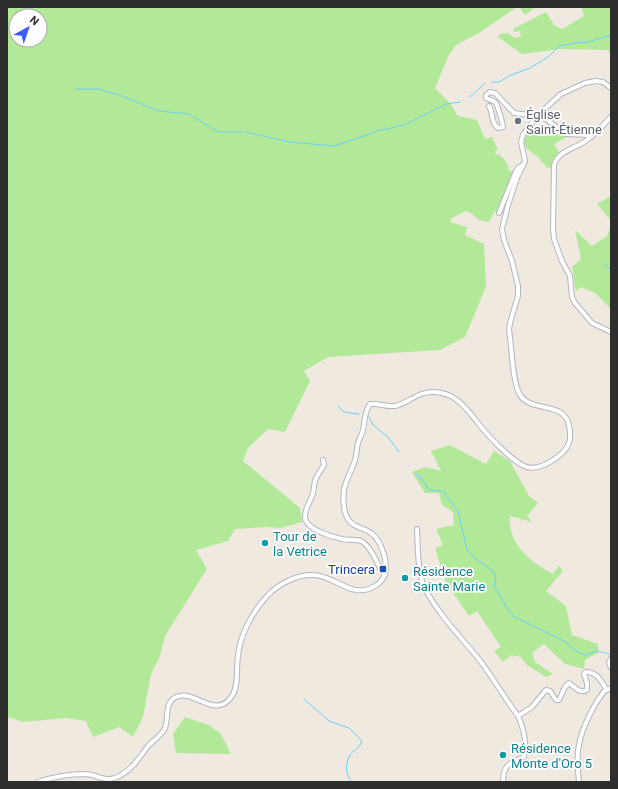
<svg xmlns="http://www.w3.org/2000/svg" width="618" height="789" font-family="Roboto,sans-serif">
<rect width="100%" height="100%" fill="#f0e9e0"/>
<g fill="#b2e999" fill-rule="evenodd">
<path d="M7,7H517L479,33L456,45L449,55L435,88L449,102L458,116L477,120L485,139L492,137L498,150L495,152L496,155L499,154L507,163L509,170L513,172L498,212H494L489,222L479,220L471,213L466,211L452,218L450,222L467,227L465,235L484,244L486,287L465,337L440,350L328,357L304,371L310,381L285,432L268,429L248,448L243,461L300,508L302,522L281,528L266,527L235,529L228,541L196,550L207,569L165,636L160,656L151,674L143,717L133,737L119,727L93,737L86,721L65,718L24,722L7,717ZM16,16H40V40H16Z"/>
<path d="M519,7H536L525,15Z"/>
<path d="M581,7H611V54L608,50L560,49L522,54L498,37L500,34L507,33L515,38L521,36L520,31L514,32L513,29L546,12L554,25L562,29L584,16Z"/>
<path d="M554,127L564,134L565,138L554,144L559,152L553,160L552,166L548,169L538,157L527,149L524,144L525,138L532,129L541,135L546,129L550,132Z"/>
<path d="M611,196V221L597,204Z"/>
<path d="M611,225V309L595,293L581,287L576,291L572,267L581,259L575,230L592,246L607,236Z"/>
<path d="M450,445L486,464L494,451L510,461L529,496L538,503L527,516L532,522L510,516C508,545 530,561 553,574L559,566L563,571L546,591L566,606L572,635L598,644L599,652L585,660L584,669L565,664L544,644L532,653L535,662L553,674L546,677L527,665L521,657L511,655L503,662L494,651L501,647L477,611L469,616L446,583L435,548L443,545L436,529L454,525L453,512L442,505L439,493H425L412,472L425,467L441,471L431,451Z"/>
<path d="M185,717L209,725L221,734L231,754L176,753L173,734Z"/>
</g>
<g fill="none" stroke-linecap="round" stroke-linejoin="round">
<g stroke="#6dcef7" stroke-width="1">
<path d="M492,82H499L511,75L530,68L548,57L559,46L575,43L588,42L611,35"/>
<path d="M76,89H99L122,96L159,111L189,114L218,132H242"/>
<path d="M469,98L485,83"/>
<path d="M245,132L290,142L334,146L367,135L377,131L404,125L446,104L460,102"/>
<path d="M604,264L611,270"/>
<path d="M338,406L344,412L359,414"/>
<path d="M369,417L373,425L388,437L399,452"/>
<path d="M416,474L424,482L429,490L443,491L458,511L467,550L476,559L493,571L496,578L494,585L507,608L513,616L566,642C572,649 578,653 586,655C596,650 601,651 611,655"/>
<path d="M304,699L329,721L349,728L362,741C358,751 354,749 350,755C345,764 345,775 352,782"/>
</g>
<g stroke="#b4b5c2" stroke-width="6">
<g id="minor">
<path d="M489,106C494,114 490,122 498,128L503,127C503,124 497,103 495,102C492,100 488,99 486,98V95L490,92L495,93L514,113L537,116"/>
<path d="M539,114L566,134L589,135L592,136"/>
<path d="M611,117C604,124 597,133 588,139C577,149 559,149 554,165L553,229L554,239L562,261L570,276L572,297L575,303L592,323L611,332"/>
<path d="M499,213L516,171L519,167L523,166"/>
<path d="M323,460L324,465C321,470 317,475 315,481C314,485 314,489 313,493C311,501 305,508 305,516C304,529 332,537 342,539C348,541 357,538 363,542C374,550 376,565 385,575"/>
<path d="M417,529C418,546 417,567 423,584C435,611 459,635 478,658C492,676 504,697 518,716C524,729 527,743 524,757C510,763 503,764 503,782"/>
<path d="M611,659L609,662L611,668"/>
<path d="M518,716L532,707L546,690L550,691L556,700H559L565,687L569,683C575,687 579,694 587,690V683L584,674L586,672C598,672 601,682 607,690L611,688"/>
<path d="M38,782C53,777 70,774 85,774C100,775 106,784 121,775C134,768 140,756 149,745C154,740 162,735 165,728C169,717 164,703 176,697C194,688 215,721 232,696C239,685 236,668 238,656C240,634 253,611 268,595C279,584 297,574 314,575C336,576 352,600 375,586C380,583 384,579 385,573C388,561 381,540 371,533C363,527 353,528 348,519C343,512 343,497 344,489C346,480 351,472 354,463C357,457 356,450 358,443C359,439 362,435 363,430C365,422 364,412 370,404C378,403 386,407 394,406C407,405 415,392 433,392C455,392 466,408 478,423C488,436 510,459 524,466C538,473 564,456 569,443C571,438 570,428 568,422C561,402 531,412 520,395C512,381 512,347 509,330L510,323L518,296V286L512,261L504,240L502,229L508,205L517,178L525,161L521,142L523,135L537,116L561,94L585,83L596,81L603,82L611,88"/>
<path d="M579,782C578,770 576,757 579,745C582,727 595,702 606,689"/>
</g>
</g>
<use href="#minor" stroke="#fff" stroke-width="4"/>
</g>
<circle fill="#6b7280" stroke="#fff" stroke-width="1.5" cx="518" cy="121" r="4"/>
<g fill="#0f9aa8" stroke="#fff" stroke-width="1.5">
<circle cx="265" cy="543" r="4"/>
<circle cx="405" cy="578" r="4"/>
<circle cx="503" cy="755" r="4"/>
</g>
<rect fill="#1a4fb4" stroke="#fff" stroke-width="1.5" x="379" y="565" width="8" height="8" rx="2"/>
<g text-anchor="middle" stroke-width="3.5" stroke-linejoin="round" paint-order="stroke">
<g font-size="13" fill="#5b616d" stroke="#fff" text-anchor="start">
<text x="526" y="119">Église<tspan x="526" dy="15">Saint-Étienne</tspan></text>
</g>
<g font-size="13" fill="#0d838f" stroke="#fff" text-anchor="start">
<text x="273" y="541">Tour de<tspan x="273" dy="15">la Vetrice</tspan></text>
<text x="413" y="576">Résidence<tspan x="413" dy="15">Sainte Marie</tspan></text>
<text x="511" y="753">Résidence<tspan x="511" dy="15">Monte d'Oro 5</tspan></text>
</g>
<g font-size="13" fill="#164399" stroke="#fff" text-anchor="end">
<text x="375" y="574">Trincera</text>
</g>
</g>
<rect width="618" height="789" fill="none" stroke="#2e2e2e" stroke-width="16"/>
<g transform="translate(28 28) rotate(40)"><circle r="19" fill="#ffffff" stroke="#ababab"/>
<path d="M0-3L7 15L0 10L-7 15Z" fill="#3d5bff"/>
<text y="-6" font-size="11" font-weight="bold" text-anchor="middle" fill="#2e2e2e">N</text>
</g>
</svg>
